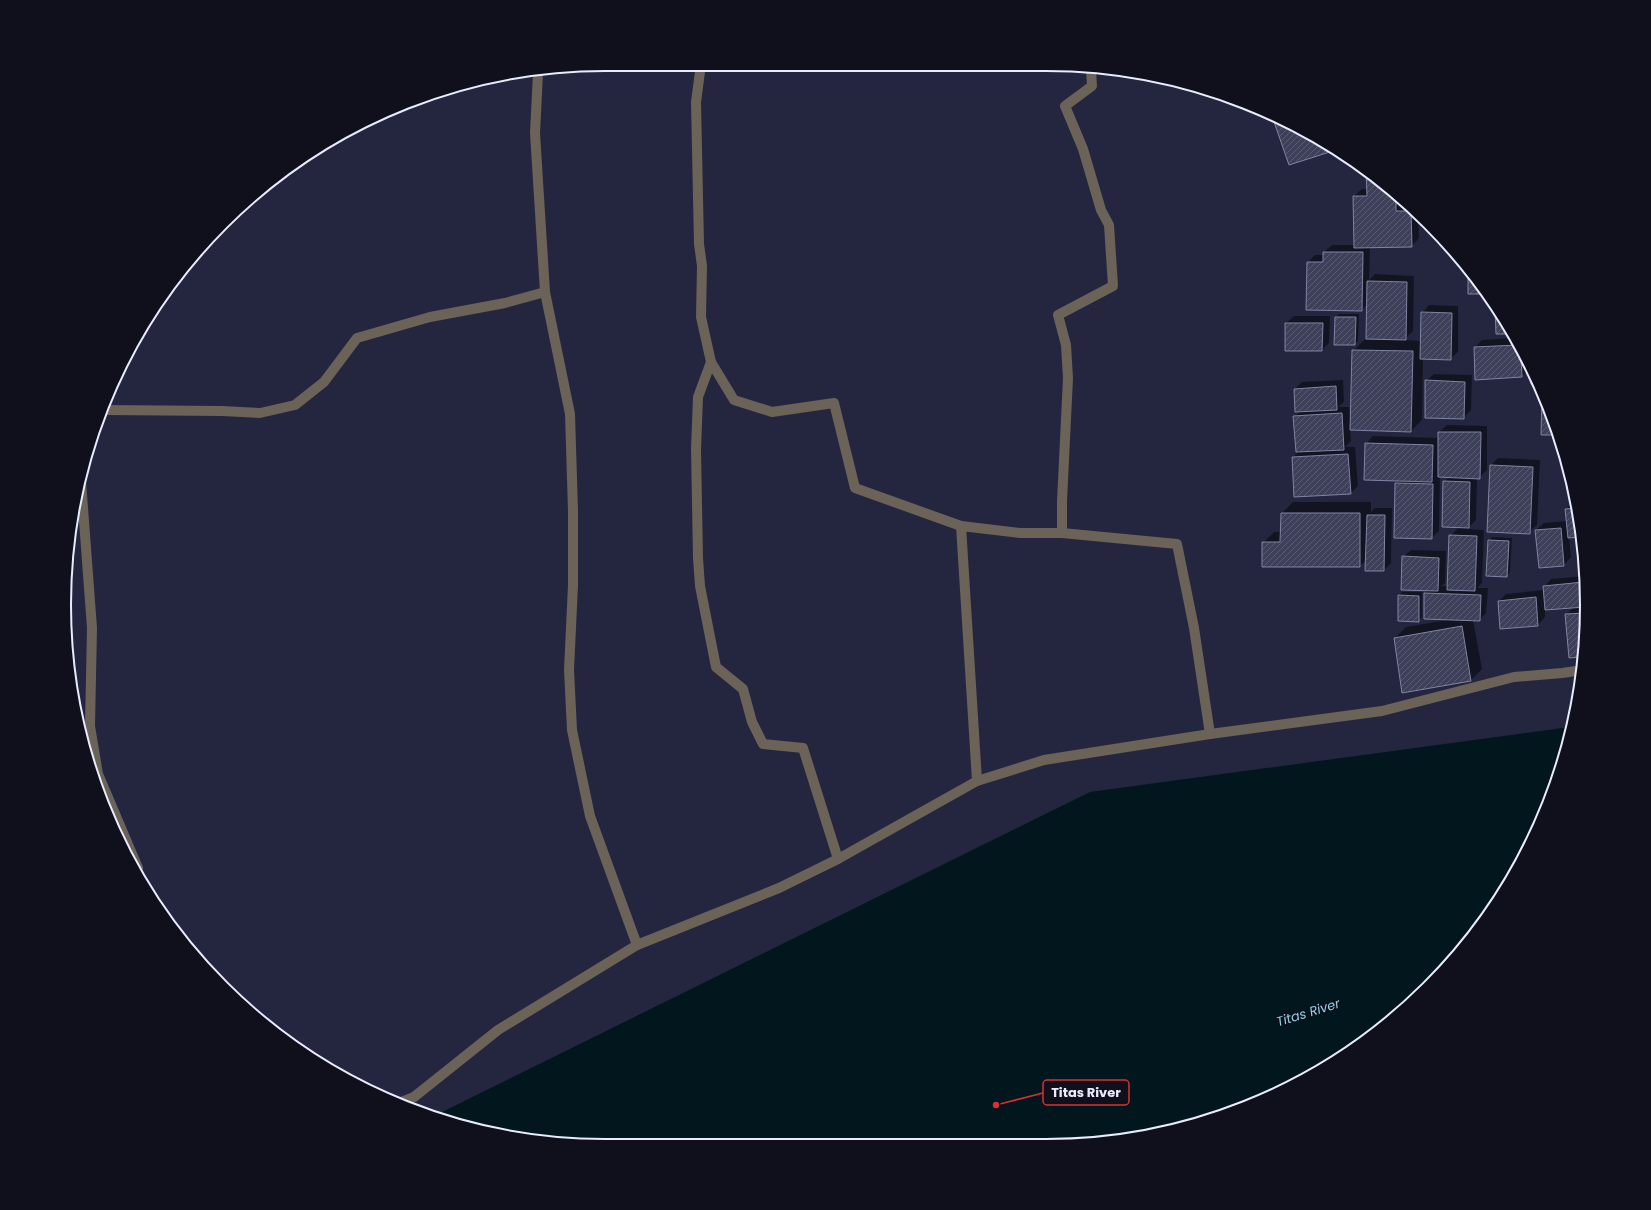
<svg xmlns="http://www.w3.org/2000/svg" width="1651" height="1210" font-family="Poppins,sans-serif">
<defs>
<pattern id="building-hatch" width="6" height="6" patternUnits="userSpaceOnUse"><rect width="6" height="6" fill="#3d4058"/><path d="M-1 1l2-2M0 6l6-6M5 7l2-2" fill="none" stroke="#595c71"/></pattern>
</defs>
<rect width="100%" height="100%" fill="#242640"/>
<path fill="#01161d" d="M1570,727L1558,779L1515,875L1453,962L1376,1034L1253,1105L1117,1141L569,1145L432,1117L1090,792Z"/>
<g fill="#0007">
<path d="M1274,116L1335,149L1289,164Z"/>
<path d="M1367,171L1403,198V204H1405V201L1418,215L1419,238L1412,246L1370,247L1369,280L1375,274L1414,276L1413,331L1404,340L1421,341L1422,313L1429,305L1458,306V352L1450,359L1423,358L1422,420L1411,431L1350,429L1351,441L1345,447H1355L1358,486L1351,493L1293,457L1299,451L1295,417L1300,411L1295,389L1302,382L1343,380L1344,402L1338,407H1349L1350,419H1351L1353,351L1364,340H1367V304L1362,310L1307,309L1308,262L1315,255H1324V252L1332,245H1355L1354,196L1362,189H1368Z"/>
<path d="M1339,314H1359L1358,341L1355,344L1336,317Z"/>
<path d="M1294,316H1330L1329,343L1322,350H1286V323Z"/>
<path d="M1514,338L1529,362V369L1522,376L1475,347L1482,340Z"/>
<path d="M1434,374L1472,375L1471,410L1463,418L1426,381Z"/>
<path d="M1543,398L1557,434H1542Z"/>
<path d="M1447,425L1487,426V470L1479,478L1477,477L1476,520L1467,529L1484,530L1482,583L1477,588H1488L1486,613L1479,620H1473L1482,669L1471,680L1395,638L1406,627L1447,620L1425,618V593L1429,590L1403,557L1411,550L1446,551L1445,583L1441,586H1448L1450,536L1459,527L1444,482L1449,477L1440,476L1439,531L1431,538L1396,483L1400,480L1366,444L1373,436L1439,438V432Z"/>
<path d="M1498,458L1540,460L1537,525L1529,532L1491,465Z"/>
<path d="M1293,502H1371V512L1375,508H1392L1391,563L1384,570L1367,559L1360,566L1263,543L1274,532H1281L1282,513Z"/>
<path d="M1573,502L1580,536L1569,537L1571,557L1564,565L1536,530L1544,523L1567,521L1566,509Z"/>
<path d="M1492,537L1512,538L1510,572L1507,576L1489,540Z"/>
<path d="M1586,576L1583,656L1570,657L1566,615L1574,607L1545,609V617L1538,625L1501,628L1499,601L1506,594L1544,590V587L1551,579Z"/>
<path d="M1402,592H1422V617L1419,620L1398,596Z"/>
</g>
<g fill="url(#building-hatch)" stroke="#8084a3">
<path d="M1272,116L1336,150L1289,165Z"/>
<path d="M1366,170L1396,193V211H1411L1412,247L1354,248L1353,196H1367Z"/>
<path d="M1323,252H1363L1362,311L1306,310L1307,262H1323Z"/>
<path d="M1468,268L1475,275L1486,294H1468Z"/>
<path d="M1367,281L1407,282L1406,340L1366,339Z"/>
<path d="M1495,307L1511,334H1496Z"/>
<path d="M1421,312L1452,313L1451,360L1420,359Z"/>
<path d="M1335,317H1356L1355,345H1334Z"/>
<path d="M1285,323H1323L1322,351H1285Z"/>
<path d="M1518,345L1521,349L1522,377L1475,380L1474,347Z"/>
<path d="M1352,350L1413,351L1411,432L1350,430Z"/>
<path d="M1531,366L1538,384H1531Z"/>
<path d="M1425,380L1465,382L1464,419L1425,418Z"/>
<path d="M1336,386L1337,410L1295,412L1294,389Z"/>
<path d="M1542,396L1557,435H1541Z"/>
<path d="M1342,413L1344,450L1296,452L1293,416Z"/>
<path d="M1438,432H1481L1480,479L1438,477Z"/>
<path d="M1365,443L1433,445L1432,482L1364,480Z"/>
<path d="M1563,450L1569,465V469L1563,468Z"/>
<path d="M1348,454L1351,494L1294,497L1292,457Z"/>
<path d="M1490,465L1533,467L1530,534L1487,532Z"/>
<path d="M1443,481L1470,482L1469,528L1442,527Z"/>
<path d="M1395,483L1433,484L1432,539L1394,538Z"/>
<path d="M1576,508L1581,537L1568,538L1565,509Z"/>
<path d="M1281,513H1360V567H1262V542H1280Z"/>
<path d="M1367,515H1385L1384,571H1365Z"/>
<path d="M1561,528L1564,566L1539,568L1535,530Z"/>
<path d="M1449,535L1477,536L1475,591L1447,590Z"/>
<path d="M1488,540L1509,541L1507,577L1486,576Z"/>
<path d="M1402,556L1439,558L1438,591L1401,590Z"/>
<path d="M1584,582L1585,607L1545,610L1543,586Z"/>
<path d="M1424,593L1481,595L1480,621L1424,619Z"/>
<path d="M1398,595L1419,596V622L1398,621Z"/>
<path d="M1536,597L1538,626L1500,629L1498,601Z"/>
<path d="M1584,613L1583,657L1569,658L1565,614Z"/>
<path d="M1462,626L1471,681L1402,693L1394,638Z"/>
</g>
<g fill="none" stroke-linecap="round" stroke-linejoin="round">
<g stroke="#6b6258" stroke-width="10">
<path d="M701,64L696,102L699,244L702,266L701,317L711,362L734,400L772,412L834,403L855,488L961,526L977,781"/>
<path d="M538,73L535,133L545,292L570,414L573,511V585L569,670L572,730L590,816L637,945"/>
<path d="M711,362L698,397L696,449L698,558L700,586L716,667L743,689L752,722L763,744L803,748L838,859"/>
<path d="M105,410L222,411L260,413L295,405L324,382L357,338L430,317L505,303L545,292"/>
<path d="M81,481L92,628L90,726L98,774L138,868"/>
<path d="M961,526L1020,533H1062L1177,544L1194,628L1210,734"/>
<path d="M1062,533V501L1068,378L1066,345L1058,315L1113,286L1109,225L1101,210L1083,149L1065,106L1092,86L1091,70"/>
<path d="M399,1103L414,1097L498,1030L637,945L779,888L838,859L977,781L1044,760L1210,734L1382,711L1514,677L1562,673L1583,670"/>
</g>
</g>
<g text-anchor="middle" stroke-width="3" stroke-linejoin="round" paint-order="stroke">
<g font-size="13" font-style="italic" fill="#92d2e8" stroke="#0f101c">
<text transform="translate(1308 1012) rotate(-17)" y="5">Titas River</text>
</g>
</g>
<path d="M0 0H1651V1210H0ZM605 71H1046A534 534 0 0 1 1580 605V605A534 534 0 0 1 1046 1139H605A534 534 0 0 1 71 605V605A534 534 0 0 1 605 71Z" fill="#0f101c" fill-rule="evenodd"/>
<path fill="none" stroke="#e9ecfd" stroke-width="2" d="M605 71H1046A534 534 0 0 1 1580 605V605A534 534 0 0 1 1046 1139H605A534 534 0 0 1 71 605V605A534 534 0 0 1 605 71Z"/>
<path fill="none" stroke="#d73233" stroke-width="1.5" d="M996 1105L1043 1093"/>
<circle fill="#d73233" stroke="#0f101c" stroke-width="1.5" cx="996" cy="1105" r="4"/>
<rect fill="#0f101c" stroke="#d73233" stroke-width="1.5" x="1043" y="1080" width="86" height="25" rx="4"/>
<g font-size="13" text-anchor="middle" font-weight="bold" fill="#e9ecfd">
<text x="1086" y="1097">Titas River</text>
</g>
</svg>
